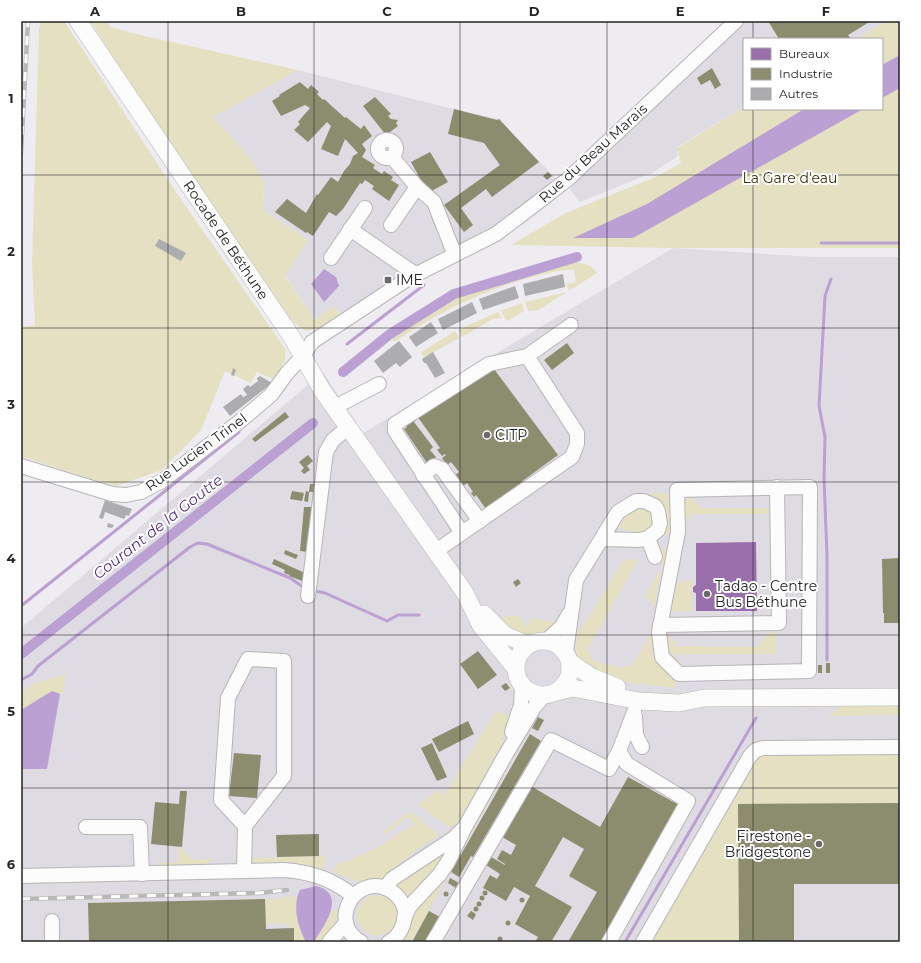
<svg xmlns="http://www.w3.org/2000/svg" width="921" height="963" font-family="Montserrat,sans-serif">
<rect width="100%" height="100%" fill="#eeecf0"/>
<g fill="#dfdbe3">
<path d="M736,21H887L857,39H744V107L677,147L678,156L652,173L580,202L571,191L568,179Z"/>
<path d="M298,70L454,109L499,119L561,184L529,209L345,320L334,306L315,320L285,275L308,240L263,210L264,182L212,117Z"/>
<path d="M673,248L814,257H900V942H21V628L323,372L363,433Z"/>
</g>
<g fill="#e5e0c1">
<path d="M41,21H64L178,195L286,350L285,360L275,380L257,372L251,383L225,371L201,430L162,470L116,486L84,477L21,456V329L23,327L35,325L32,263L39,30Z"/>
<path d="M90,21H106L111,27L136,34L298,70L213,117L252,160L264,182L263,210L308,240L285,276L315,320L334,306L340,314L322,327L306,331C276,313 258,275 238,247C187,173 139,96 90,21Z"/>
<path d="M887,21H900V248H673L511,245L566,213L658,176L681,163L677,148L744,107V109H882V39H857Z"/>
<path d="M572,262C581,263 592,264 597,273L569,291L567,284L576,282L574,270C560,269 546,274 532,277C479,292 440,312 394,342L391,338C409,327 425,315 443,305C479,286 532,267 572,262Z"/>
<path d="M567,292L538,310L528,311L525,302Z"/>
<path d="M522,303L524,311L507,321L501,311Z"/>
<path d="M498,312L502,318L493,319L462,337L458,330Z"/>
<path d="M455,331L459,338L424,358L421,352Z"/>
<path d="M653,493H673V526L666,536L662,533C669,510 664,508 645,495Z"/>
<path d="M687,495L702,508H773V514H691L690,522C679,511 682,507 687,495Z"/>
<path d="M639,507L649,509L655,519L650,531L634,534L619,527L618,524L627,512Z"/>
<path d="M659,544L666,553L663,566L657,562V546Z"/>
<path d="M630,559L638,560L587,650L593,661L623,668L625,665L632,666L653,630C652,651 655,668 677,676L675,688L623,682L579,662C575,653 575,647 578,638L574,636L589,617L623,561Z"/>
<path d="M662,567L654,607L651,606L652,603L645,597Z"/>
<path d="M692,579V612L670,611V590L677,583Z"/>
<path d="M505,616H519L527,626L533,618L555,622C546,632 531,640 517,635C511,633 505,625 500,621Z"/>
<path d="M771,631H776V654H672L686,669C670,662 667,649 665,632L676,643L674,646L757,647Z"/>
<path d="M66,674L63,693L60,694L52,691L21,710V693L35,683Z"/>
<path d="M900,705V715L829,716L840,706Z"/>
<path d="M496,711L510,716L498,757L460,820L450,828L418,805L439,789L443,797Z"/>
<path d="M900,750V803L738,804L739,942H650L755,758L760,753Z"/>
<path d="M507,765L509,766L411,942H397L412,914Z"/>
<path d="M410,811L439,835L407,857L384,878L359,882L332,872L339,862L343,863L382,845L414,824L408,817L386,834L383,831Z"/>
<path d="M453,843L434,872L406,899L392,885Z"/>
<path d="M178,846L194,860L212,859L208,864L163,866L156,863L179,862Z"/>
<path d="M326,856L323,869L292,863L258,864L250,858Z"/>
<circle cx="377" cy="915" r="20"/>
<path d="M297,896L299,928L306,942H294V928H288L287,923L266,924L265,900Z"/>
<path d="M342,909L341,918L322,942H314L331,911Z"/>
</g>
<g fill="#baa0d3">
<path d="M900,55V88L882,98V65Z"/>
<path d="M804,109H863L633,238H573L647,204Z"/>
<path d="M324,269L336,277L339,286L324,302L311,284Z"/>
<path d="M52,691L60,694L47,769H21V710Z"/>
<path d="M316,886C348,894 324,926 314,942H306C298,927 292,906 300,890Z"/>
</g>
<path fill="#9970ab" d="M756,542L757,611H696V593L693,592V587L696,585V543Z"/>
<g fill="#8c8c6e">
<path d="M768,21H871L848,35L851,39H779Z"/>
<path d="M712,68L721,85L715,89L710,80L701,85L697,78Z"/>
<path d="M300,82L308,89L311,85L319,92L317,94L323,100L324,99L345,118L346,117L361,129L364,125L372,136L362,144L366,150L362,157L375,165L373,168L382,174L384,171L393,177L391,180L399,185L389,201L372,189L374,186L365,180L362,184L360,183L343,209L336,216L329,212L313,236L307,232L306,233L275,212L287,199L306,213L317,194L318,195L331,177L338,182L344,171L350,164L353,156L358,153L345,139L338,156L321,149L331,126L327,122L308,142L294,130L300,124L298,122L310,108L305,105L281,116L272,101L280,96L279,95Z"/>
<path d="M375,97L391,114L388,116L391,119L398,120L396,123L398,126L386,135L363,106Z"/>
<path d="M454,109L497,120L499,119L539,162L492,197L486,189L461,208L473,225L464,232L444,205L500,165L484,143L448,134Z"/>
<path d="M430,152L448,182L428,193L411,162Z"/>
<path d="M548,172L552,176L547,180L543,176Z"/>
<path d="M567,343L574,353L552,370L544,360Z"/>
<path d="M491,365L558,455L521,482L524,486L520,488L518,485L486,509L476,495L474,497L471,493L473,492L467,483L462,487L454,476L459,472L451,462L447,465L442,458L446,455L445,454L442,456L437,450L440,448L417,416L428,408L430,410Z"/>
<path d="M285,412L289,417L255,442L252,439Z"/>
<path d="M415,417L417,419L414,422L433,447L430,450L436,457L427,463L404,429L407,427L405,424Z"/>
<path d="M308,455L313,461L307,466L310,470L304,474L301,471L304,468L299,462Z"/>
<path d="M310,484H314L313,492H309Z"/>
<path d="M292,491L304,493L302,501L290,499Z"/>
<path d="M306,491L309,492L308,502L304,501Z"/>
<path d="M304,507H312L308,552L300,551Z"/>
<path d="M285,550L298,555L296,559L284,554Z"/>
<path d="M900,558V623H884V613H883L882,559Z"/>
<path d="M274,559L305,573L302,581L289,576L290,575L284,573L285,570L272,564Z"/>
<path d="M518,579L521,583L516,587L513,582Z"/>
<path d="M478,651L497,675L478,689L460,664Z"/>
<rect x="826" y="663" width="4" height="10"/>
<rect x="818" y="665" width="4" height="8"/>
<path d="M506,683L510,688L505,691L501,686Z"/>
<path d="M538,717L544,720L538,731L532,728Z"/>
<path d="M468,721L474,734L439,752L432,739Z"/>
<path d="M530,734L541,741L473,857L471,856L459,877L451,872Z"/>
<path d="M432,743L447,777L437,781L421,748Z"/>
<path d="M234,753L261,755L257,798L229,796Z"/>
<path d="M628,777L679,805L622,906L601,942H568L597,892L569,876L584,849L563,837L535,886L572,907L551,942H535L538,937L515,924L530,896L514,887L506,901L483,888L490,875L497,879L500,874L486,865L491,857L505,865V864L497,859L502,850L511,855L516,845L502,837L531,786L600,827Z"/>
<path d="M180,791H187L182,847L151,844L155,802L179,804Z"/>
<path d="M900,803V884H794V942H739L738,804Z"/>
<path d="M319,834V856L277,857L276,835Z"/>
<path d="M450,878L459,883L456,888L448,883Z"/>
<circle cx="485" cy="893" r="2.5"/>
<circle cx="446" cy="894" r="2.5"/>
<circle cx="482" cy="898" r="2.5"/>
<circle cx="522" cy="900" r="2.5"/>
<path d="M265,899L266,929L294,928V942H89L88,903Z"/>
<circle cx="479" cy="904" r="2.5"/>
<circle cx="476" cy="909" r="2.5"/>
<path d="M429,911L440,917L424,942H412Z"/>
<path d="M471,911L476,914L473,920L467,916Z"/>
<circle cx="508" cy="923" r="2.5"/>
<circle cx="500" cy="939" r="2.5"/>
</g>
<g fill="none" stroke-linecap="round" stroke-linejoin="round">
<g stroke="#baa0d3" stroke-width="3">
<path d="M821,243H900"/>
<path d="M347,344L424,285"/>
<path d="M315,591L325,593L387,621L398,615H419"/>
<path d="M21,606L239,432"/>
<path d="M827,660V556L824,479L825,437L819,406L825,296L831,279"/>
<path d="M21,680L32,674L38,666L190,547L198,543L207,544L290,578L303,587"/>
<path d="M625,942L756,718"/>
</g>
<g stroke="#baa0d3" stroke-width="10">
<path d="M343,372L390,334L454,294L577,257"/>
<path d="M21,654L313,423"/>
</g>
</g>
<g fill="#adacae">
<path d="M159,239L186,253L181,261L155,246Z"/>
<path d="M563,274L565,287L525,296L523,284Z"/>
<path d="M515,286L519,298L483,310L479,299Z"/>
<path d="M472,302L477,313L443,330L438,319Z"/>
<path d="M431,322L438,333L416,347L409,337Z"/>
<path d="M399,341L412,357L400,367L396,363L383,373L374,361Z"/>
<path d="M433,352L445,373L435,378L426,363H424L422,359Z"/>
<path d="M233,368L236,370L234,376L231,375Z"/>
<path d="M260,376L272,383L230,416L223,407L241,394L243,397L247,395L243,389L248,385L250,387L258,381L257,378Z"/>
<path d="M105,500L132,509L129,516L126,515L124,519L105,512L103,519L99,518Z"/>
<path d="M108,523L114,525L112,528L107,527Z"/>
</g>
<g fill="none" stroke-linecap="round" stroke-linejoin="round">
<g stroke="#b6b5b7" stroke-width="16">
<g id="minor">
<circle cx="387" cy="149" r="9"/>
<path d="M392,157L417,187L434,202L454,253"/>
<path d="M391,225L417,187"/>
<path d="M350,229L415,274"/>
<path d="M331,258L365,208"/>
<path d="M527,356L571,325"/>
<path d="M335,407L379,384"/>
<path d="M21,466L112,494L126,495L141,492L162,481L239,422L271,395L287,373L303,356L312,342L409,278L496,234L529,209L568,179L736,21"/>
<path d="M423,475L434,466L442,469L480,521"/>
<path d="M810,487L809,671L679,674L662,657L659,632L678,532L677,490Z"/>
<path d="M648,538L655,557"/>
<path d="M436,551L572,457L577,444V433L527,356L489,364L395,424V431L462,533"/>
<path d="M308,596L326,452L333,440L349,427"/>
<path d="M660,625L779,623L777,487"/>
<path d="M546,641L562,626L569,614"/>
<path d="M566,652L576,580L618,512L636,501H644L655,506L658,511L660,523L658,530L648,538L639,540L602,539"/>
<path d="M635,716L636,735L642,747"/>
<path d="M512,732L521,705L522,686"/>
<path d="M86,827H140L142,874"/>
<path d="M244,871L245,826L284,776V661L248,659L228,698L221,800L245,826"/>
<path d="M21,876L285,870C311,872 333,879 353,896"/>
<path d="M385,888L392,879L454,838L462,830"/>
<path d="M404,918L410,906L439,875L448,862L465,827L506,754L535,706L544,696"/>
<path d="M52,921V942"/>
<path d="M329,942L346,923"/>
<path d="M361,942C324,921 360,867 394,893C401,899 406,908 405,917C403,928 399,937 389,942"/>
<path d="M433,942L551,740L609,769L619,751L634,712"/>
<path d="M609,942L688,801L627,764L619,751"/>
<path d="M643,942L750,756L756,750L763,748L900,747"/>
</g>
</g>
<g stroke="#b6b5b7" stroke-width="18">
<g id="major">
<path d="M78,21L291,336L322,390L465,593L481,626L515,668"/>
<path d="M484,614L505,635L529,645"/>
<circle cx="543" cy="668" r="27"/>
<path d="M570,662L592,677L617,687"/>
<path d="M557,692L573,688L639,701L679,703L704,698L900,697"/>
</g>
</g>
<use href="#minor" stroke="#fcfcfd" stroke-width="14"/>
<use href="#major" stroke="#fcfcfd" stroke-width="17"/>
<g stroke="#b9b9ba" stroke-width="4.5">
<g id="rail">
<path d="M21,153L28,21"/>
<path d="M21,899L259,893L287,890"/>
</g>
</g>
<use href="#rail" stroke="#fff" stroke-width="3" stroke-dasharray="9" stroke-linecap="butt"/>
</g>
<path fill="none" stroke="#242325" stroke-width="1" stroke-opacity="0.55" d="M168,21V942M314,21V942M460,21V942M607,21V942M753,21V39M753,109V942M21,175H900M21,328H900M21,482H900M21,635H900M21,788H900"/>
<g fill="#6b696c" stroke="#fff" stroke-width="1.5">
<rect x="384" y="276" width="8" height="8" rx="2"/>
<circle cx="487" cy="435" r="4"/>
<circle cx="707" cy="594" r="4"/>
<circle cx="819" cy="844" r="4"/>
</g>
<g text-anchor="middle" stroke-width="4" stroke-linejoin="round" paint-order="stroke">
<g font-size="14" fill="#242325" stroke="#fff">
<text transform="translate(593 153) rotate(-42)" y="5">Rue du Beau Marais</text>
<text transform="translate(226 240) rotate(56)" y="5">Rocade de Béthune</text>
<text transform="translate(196 452) rotate(-36)" y="5">Rue Lucien Trinel</text>
</g>
<g font-size="14" fill="#37340e" stroke="#fff">
<text x="790" y="183">La Gare d'eau</text>
</g>
<g font-size="14" fill="#242325" stroke="#fff" text-anchor="start">
<text x="396" y="285">IME</text>
<text x="495" y="440">CITP</text>
<text x="715" y="591">Tadao - Centre<tspan x="715" dy="16">Bus Béthune</tspan></text>
<text x="811" y="841" text-anchor="end">Firestone -<tspan x="811" dy="16">Bridgestone</tspan></text>
</g>
<g font-size="15" font-style="italic" fill="#5a2c80" stroke="#fff">
<text transform="translate(158 527) rotate(-38)" y="5">Courant de la Goutte</text>
</g>
</g>
<rect width="921" height="963" fill="none" stroke="#ffffff" stroke-width="44"/>
<rect x="743" y="38" width="140" height="72" fill="#ffffff" stroke="#a7a7a8"/>
<rect x="751" y="48" width="20" height="12" fill="#9970ab" stroke="#a7a7a8"/>
<text x="779" y="58" font-size="12" fill="#242325">Bureaux</text>
<rect x="751" y="68" width="20" height="12" fill="#8c8c6e" stroke="#a7a7a8"/>
<text x="779" y="78" font-size="12" fill="#242325">Industrie</text>
<rect x="751" y="88" width="20" height="12" fill="#adacae" stroke="#a7a7a8"/>
<text x="779" y="98" font-size="12" fill="#242325">Autres</text>
<rect x="22" y="22" width="877" height="919" fill="none" stroke="#242325" stroke-width="1.5"/>
<g font-size="13" text-anchor="middle" font-weight="bold" fill="#242325">
<text x="95" y="16">A</text>
<text x="241" y="16">B</text>
<text x="387" y="16">C</text>
<text x="534" y="16">D</text>
<text x="680" y="16">E</text>
<text x="826" y="16">F</text>
<text x="11" y="103">1</text>
<text x="11" y="256">2</text>
<text x="11" y="409">3</text>
<text x="11" y="563">4</text>
<text x="11" y="716">5</text>
<text x="11" y="869">6</text>
</g>
</svg>
